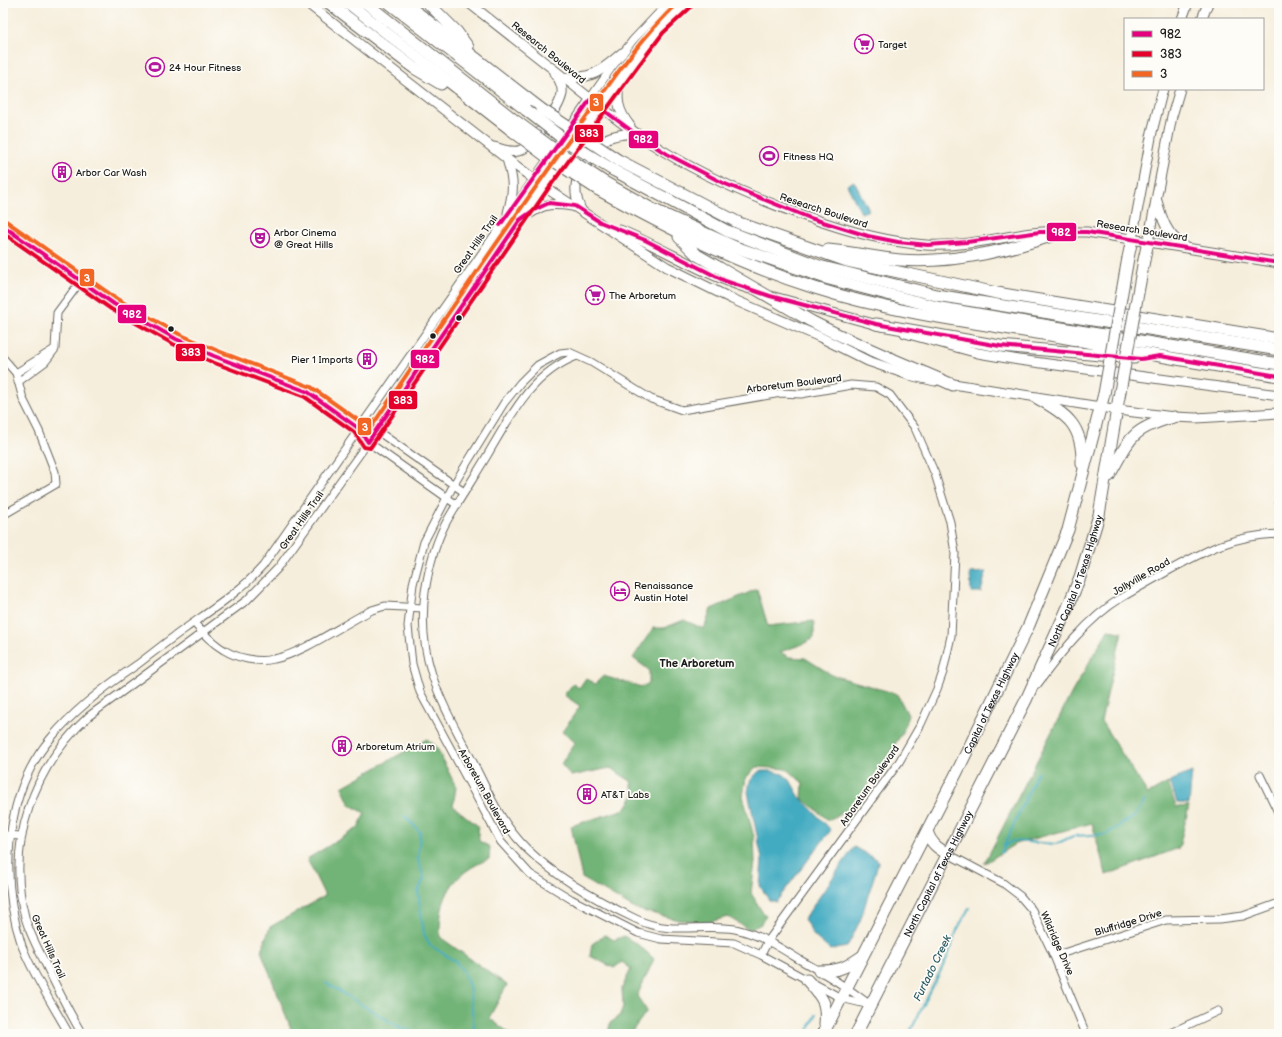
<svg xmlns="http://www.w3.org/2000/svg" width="1282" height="1037" font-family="'Balsamiq Sans',sans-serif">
<rect width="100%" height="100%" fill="#fdfcf7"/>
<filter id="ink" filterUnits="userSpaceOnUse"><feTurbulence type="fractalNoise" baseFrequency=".025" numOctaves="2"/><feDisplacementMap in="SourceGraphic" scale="8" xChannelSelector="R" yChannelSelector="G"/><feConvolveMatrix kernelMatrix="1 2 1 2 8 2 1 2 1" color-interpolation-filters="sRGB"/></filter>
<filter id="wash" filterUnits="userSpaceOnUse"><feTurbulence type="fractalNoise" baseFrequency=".012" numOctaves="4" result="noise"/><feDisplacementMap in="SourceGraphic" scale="16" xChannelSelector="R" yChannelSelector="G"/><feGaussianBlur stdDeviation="0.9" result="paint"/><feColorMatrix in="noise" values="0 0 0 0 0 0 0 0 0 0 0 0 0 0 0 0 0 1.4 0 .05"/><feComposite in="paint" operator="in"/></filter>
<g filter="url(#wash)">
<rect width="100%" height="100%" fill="#f6eedc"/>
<g fill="#72b477" stroke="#47684a">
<path d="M757,589L768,626L814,621V638L803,644L780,652L789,657L805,658L832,675L897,694L908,715L903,732L859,799L845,812L828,820L802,798L803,783L787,769L756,767L746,778L743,796L754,837L755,862L751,893L761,910L766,915L761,924L750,930L728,917L709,922L678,920L635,909L582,878L571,826L625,809L634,795L631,781L610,768L571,776L561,764L575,742L562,732L580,706L564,695L573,684L579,688L586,678L595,684L603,676L642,687L649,683V670L633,658L653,628H664L684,620L704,629L711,609Z"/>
<path d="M1108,630L1122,632L1101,721L1148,794L1168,783L1176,807L1189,806L1179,848L1106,875L1092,823L1015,844L984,864L1072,692Z"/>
<path d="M427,739L436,746L456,787L453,806L478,826L479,841L490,847L489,859C451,874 439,897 440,937L507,985L489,1018L511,1034H293L261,951L270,927L325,896L307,859L358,828L365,813L350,805L342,787Z"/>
<path d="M605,935L614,940L624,936L640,946L654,959L637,996L647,1011L630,1034H608L610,1023L620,1016L623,1006L622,988L631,969L622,962L614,968L590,956L592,944Z"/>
</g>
<g fill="#42abc1" stroke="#2f646e">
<path d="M854,181L869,210L861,213L847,185Z"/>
<path d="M986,572L981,592H971L970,573Z"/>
<path d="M759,771H771L783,774L790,780L799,796L831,830L776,902L769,900L760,886L762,859L748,792L750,781Z"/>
<path d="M1192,772L1189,804L1177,803L1170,781Z"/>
<path d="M854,847L879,861L860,921L847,947L830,950L814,936L804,919Z"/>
</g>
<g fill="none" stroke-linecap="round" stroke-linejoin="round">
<g stroke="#42abc1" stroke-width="2">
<path d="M405,816L420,832L418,860L424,878L418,892L424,934L430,945L456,962L463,971L469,986L475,1034"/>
<path d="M1003,848L1012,841L1056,844L1073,836L1107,834L1135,816L1145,801"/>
<path d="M1001,853L1037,773"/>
<path d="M326,983L397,1026L418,1034"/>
<path d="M806,1034L816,1015"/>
<path d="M909,1034L948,956L957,930L969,908"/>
</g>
</g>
</g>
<g filter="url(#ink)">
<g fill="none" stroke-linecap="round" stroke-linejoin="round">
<g stroke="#68665f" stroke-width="9">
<g id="minor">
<path d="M3,226L114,304L176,339L214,356L308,392L358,428L368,442L457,505"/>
<path d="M577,356C532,373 511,415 488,454C475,476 461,497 448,519C435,542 429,566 425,592C416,663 443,704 474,764C490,796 501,823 527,849C557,878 598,901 636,919C671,936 700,923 735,929C759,934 779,947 800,960C824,973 847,987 869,1004"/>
<path d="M3,358L16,373L23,399L39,431L55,472L56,484L3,515"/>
<path d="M16,373L53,350"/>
<path d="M18,382L45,362L55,349L57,313L80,282"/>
<path d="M358,428L376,430L464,492"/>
<path d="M1279,497V502"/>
<path d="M194,623C203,633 212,643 224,650C237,658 258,663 274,659C304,653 343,624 372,610L385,606L423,608"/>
<path d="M1037,685C1060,654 1087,619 1121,598C1136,589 1152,580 1168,571C1208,549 1232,536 1279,534"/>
<path d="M1260,775L1279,814"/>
<path d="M3,835L22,836"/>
<path d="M948,854L1003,883L1020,896L1032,910L1054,956L1086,1034"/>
<path d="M761,955L768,941L899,762L921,724L937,689L943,672L951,636L955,553L950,522L935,474L915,428L890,395L876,387L851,385L801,394L781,393L682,410L651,399L591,362L569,352L560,353L538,365L520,383L504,403L454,484L424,542L413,584L408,626L412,664L420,692L501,842L530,874L571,899L638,933L661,939L734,943L761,955L841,998L870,1005"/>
<path d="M1054,956L1166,920L1220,919L1243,916L1279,903"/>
<path d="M69,1034C53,1005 34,977 22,946C0,880 3,794 51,738C75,709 107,685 138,664C154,652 170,639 186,628C214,608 241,591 263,566L612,67L633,40L668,3"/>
<path d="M82,1034C68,1010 56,986 44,961C37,947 29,932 25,917C6,843 33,767 89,716L247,600L278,568L399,399L543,186L634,61L659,29L687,3"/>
<path d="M1168,1034L1218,1011"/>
</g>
</g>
<g stroke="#68665f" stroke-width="11">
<g id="major">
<path d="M307,3L507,159L543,186L667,267L732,299L820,337L868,361L909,375L935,381"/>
<path d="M469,3C497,25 525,47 553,69C585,94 615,120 649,142C698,174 751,197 805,216C844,230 884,242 926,245C961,247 997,238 1032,233C1050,230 1069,232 1087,232L1279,263"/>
<path d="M1182,19L1188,3"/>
<path d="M1202,19L1208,3"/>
<path d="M564,78C595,78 599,72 622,53"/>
<path d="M621,79C615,98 618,111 630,126"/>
<path d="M494,147C502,149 513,154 521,150C533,145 561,106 562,93C563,86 559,79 555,73"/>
<path d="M507,159C514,182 514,191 508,213"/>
<path d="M1157,201C1162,219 1167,235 1183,245"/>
<path d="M581,210C569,184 579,171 596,152C599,148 604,141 608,138C617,134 627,134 636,133"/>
<path d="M520,220C542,205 545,202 572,206"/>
<path d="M620,230C664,248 704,275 750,289"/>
<path d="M1132,239L1152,132L1163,89"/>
<path d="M1148,242L1172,116L1180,89"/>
<path d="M774,297L881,326"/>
<path d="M905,333L978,353L1019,360L1279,395"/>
<path d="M947,383L1126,411L1174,417L1196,418L1279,413"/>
</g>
</g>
<g stroke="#68665f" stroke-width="13">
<g id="highway">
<path d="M329,3L414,68L441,84"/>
<path d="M348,3L510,129"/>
<path d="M366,3L517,122"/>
<path d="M389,3L526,110"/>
<path d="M405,3L541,109"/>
<path d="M428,3L457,32L468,47"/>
<path d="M618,160L739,223L847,261L997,293L1279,339"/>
<path d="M613,170L727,231L819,266L936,295L1279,350"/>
<path d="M604,182L652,209L735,247L829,279L941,308L1279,364"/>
<path d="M597,189C668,228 738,264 815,288C896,314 978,323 1061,337C1086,341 1112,348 1138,352C1185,361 1232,368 1279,376"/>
<path d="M679,237L697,255L718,267"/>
<path d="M828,250C852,252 876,258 900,260C957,264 1013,249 1066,231"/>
<path d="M1128,258L1132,239"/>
<path d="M1144,260L1148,242"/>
<path d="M809,320C856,345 905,364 953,385"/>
<path d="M876,324L1000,346L1134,358"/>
<path d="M1037,398C1068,415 1083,426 1082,464"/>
<path d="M1109,476C1130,439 1130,429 1174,417"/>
<path d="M927,832C931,843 937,848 948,854"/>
<path d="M819,971C839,971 845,968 861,957"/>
<path d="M807,980C822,998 827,1000 825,1025"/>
<path id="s1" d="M823,1034L957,772L1029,625L1068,530L1104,394"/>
<path id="s2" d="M856,1034L1026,700L1068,607L1080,577L1099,515L1119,397"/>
</g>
</g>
<use href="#minor" stroke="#fff" stroke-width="7"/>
<use href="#major" stroke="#fff" stroke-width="9"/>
<use href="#highway" stroke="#fff" stroke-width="11"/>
<g stroke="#68665f" stroke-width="13" stroke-linecap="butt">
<g id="highway-bridge">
<path d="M541,109L618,160"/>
<path d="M526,110L566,141L613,170"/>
<path d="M517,122L548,145L604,182"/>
<path d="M510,129L546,156L597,189"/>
<path d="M718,267L809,320"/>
<path d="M1104,394L1128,258"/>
<path d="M1119,397L1144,260"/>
</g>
</g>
<use href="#highway-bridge" stroke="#fff" stroke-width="11"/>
<g stroke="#fdfcf7" stroke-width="7">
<g id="bus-1">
<path d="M500,225L590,100L640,137L667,154L723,183L810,218L868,236L898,242L928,245L967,242L1040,232H1087L1279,263"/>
<path d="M3,226L114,304L176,339L214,356L308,392L358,428L368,442L520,220L534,210L549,203L575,206L600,222L645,240L725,281L770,296L876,324L1000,346L1141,359L1160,356L1279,376"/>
</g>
</g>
<g stroke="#fdfcf7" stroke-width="7">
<path id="bus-2" d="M3,233L111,309L173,344L212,362L305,397L354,432L364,447L370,448L548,189L639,65L663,33L691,7"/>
</g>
<g stroke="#fdfcf7" stroke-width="7">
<path id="bus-3" d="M6,221L117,299L179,334L216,350L311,387L362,423L368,432C435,333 501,234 571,138C605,91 636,42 678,3"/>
</g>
<use href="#bus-1" stroke="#e5007d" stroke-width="4"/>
<use href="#bus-2" stroke="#e4002b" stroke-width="4"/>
<use href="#bus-3" stroke="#f26522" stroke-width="4"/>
</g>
</g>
<defs>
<g id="supermarket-ring" transform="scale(1)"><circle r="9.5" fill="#fdfcf7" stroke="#b5179e" stroke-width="1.5"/><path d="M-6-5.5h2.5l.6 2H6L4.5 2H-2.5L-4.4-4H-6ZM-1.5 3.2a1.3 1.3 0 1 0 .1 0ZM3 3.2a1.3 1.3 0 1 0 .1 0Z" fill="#b5179e"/></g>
<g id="stadium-ring" transform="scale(1)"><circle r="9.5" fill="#fdfcf7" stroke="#b5179e" stroke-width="1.5"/><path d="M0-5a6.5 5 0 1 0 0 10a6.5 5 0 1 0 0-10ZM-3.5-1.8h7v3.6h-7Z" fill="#b5179e"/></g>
<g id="building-ring" transform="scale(1)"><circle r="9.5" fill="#fdfcf7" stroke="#b5179e" stroke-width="1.5"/><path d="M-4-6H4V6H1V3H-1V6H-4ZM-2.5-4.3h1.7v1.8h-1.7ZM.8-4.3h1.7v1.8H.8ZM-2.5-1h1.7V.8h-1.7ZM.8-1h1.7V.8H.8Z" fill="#b5179e"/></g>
<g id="theatre-ring" transform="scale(1)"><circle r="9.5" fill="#fdfcf7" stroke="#b5179e" stroke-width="1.5"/><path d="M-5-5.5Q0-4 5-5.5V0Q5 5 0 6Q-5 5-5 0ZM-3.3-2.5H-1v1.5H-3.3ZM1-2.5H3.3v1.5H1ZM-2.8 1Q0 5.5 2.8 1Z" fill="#b5179e"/></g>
<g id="hotel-ring" transform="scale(1)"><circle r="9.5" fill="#fdfcf7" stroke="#b5179e" stroke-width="1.5"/><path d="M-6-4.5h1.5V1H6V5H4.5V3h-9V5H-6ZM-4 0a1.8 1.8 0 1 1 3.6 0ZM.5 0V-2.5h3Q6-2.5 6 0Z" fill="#b5179e"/></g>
</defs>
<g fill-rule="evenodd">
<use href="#supermarket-ring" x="864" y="44"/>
<use href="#stadium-ring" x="155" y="67"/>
<use href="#stadium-ring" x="769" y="156"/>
<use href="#building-ring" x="62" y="172"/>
<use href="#theatre-ring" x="260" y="238"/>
<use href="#supermarket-ring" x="595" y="295"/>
<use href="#building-ring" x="367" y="359"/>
<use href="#hotel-ring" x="620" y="591"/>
<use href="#building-ring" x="342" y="746"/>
<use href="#building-ring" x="587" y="794"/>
</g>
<g fill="#1c1c1c" stroke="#fdfcf7" stroke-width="1.5">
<circle cx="459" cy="318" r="3.5"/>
<circle cx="171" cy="329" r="3.5"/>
<circle cx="433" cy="336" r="3.5"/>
</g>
<g text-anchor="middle" stroke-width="3.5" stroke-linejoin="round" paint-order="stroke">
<g font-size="10" fill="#1c1c1c" stroke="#fdfcf7" text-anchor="start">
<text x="878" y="48">Target</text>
<text x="169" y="71">24 Hour Fitness</text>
<text x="783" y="160">Fitness HQ</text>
<text x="76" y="176">Arbor Car Wash</text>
<text x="274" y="236">Arbor Cinema<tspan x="274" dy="12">@ Great Hills</tspan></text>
<text x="609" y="299">The Arboretum</text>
<text x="353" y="363" text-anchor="end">Pier 1 Imports</text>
<text x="634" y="589">Renaissance<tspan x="634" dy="12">Austin Hotel</tspan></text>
<text x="356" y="750">Arboretum Atrium</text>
<text x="601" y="798">AT&amp;T Labs</text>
</g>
<g font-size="10" fill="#1c1c1c" stroke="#fdfcf7">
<text transform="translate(549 52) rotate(39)" y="4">Research Boulevard</text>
<text transform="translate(824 210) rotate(18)" y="4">Research Boulevard</text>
<text transform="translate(1142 230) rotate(9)" y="4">Research Boulevard</text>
<text transform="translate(475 244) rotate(-55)" y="4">Great Hills Trail</text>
<text transform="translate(794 383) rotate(-7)" y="4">Arboretum Boulevard</text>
<text transform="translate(301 520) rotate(-55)" y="4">Great Hills Trail</text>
<text transform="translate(1141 576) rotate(-30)" y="4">Jollyville Road</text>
<text dy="4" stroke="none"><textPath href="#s2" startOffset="504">North Capital of Texas Highway</textPath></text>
<text dy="4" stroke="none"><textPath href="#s1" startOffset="371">Capital of Texas Highway</textPath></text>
<text transform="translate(869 785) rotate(-55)" y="4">Arboretum Boulevard</text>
<text transform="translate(485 791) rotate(61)" y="4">Arboretum Boulevard</text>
<text dy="4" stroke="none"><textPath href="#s2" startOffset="180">North Capital of Texas Highway</textPath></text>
<text transform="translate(1128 922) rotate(-17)" y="4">Bluffridge Drive</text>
<text transform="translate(1058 943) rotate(66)" y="4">Wildridge Drive</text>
<text transform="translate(49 946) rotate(66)" y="4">Great Hills Trail</text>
</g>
<g font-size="11" font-weight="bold" fill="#1c1c1c" stroke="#fdfcf7">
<text x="697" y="667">The Arboretum</text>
</g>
<g font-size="11" font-style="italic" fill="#2d5c66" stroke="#fdfcf7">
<text transform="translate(932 968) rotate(-64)" y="4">Furtado Creek</text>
</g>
</g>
<g stroke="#fdfcf7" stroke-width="1.5">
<rect x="589" y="93" width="15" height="19" rx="4" fill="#f26522"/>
<rect x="574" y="124" width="30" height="19" rx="4" fill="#e4002b"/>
<rect x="628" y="130" width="31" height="19" rx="4" fill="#e5007d"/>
<rect x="1046" y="222" width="31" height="20" rx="4" fill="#e5007d"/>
<rect x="79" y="268" width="16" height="19" rx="4" fill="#f26522"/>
<rect x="117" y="304" width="30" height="20" rx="4" fill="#e5007d"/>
<rect x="175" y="343" width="31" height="19" rx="4" fill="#e4002b"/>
<rect x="410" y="349" width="30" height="20" rx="4" fill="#e5007d"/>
<rect x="388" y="390" width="30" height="20" rx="4" fill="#e4002b"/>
<rect x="357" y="417" width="15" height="19" rx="4" fill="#f26522"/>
</g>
<g font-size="11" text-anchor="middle" font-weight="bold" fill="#fff">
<text x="596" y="106">3</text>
<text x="589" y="137">383</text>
<text x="643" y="143">982</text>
<text x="1061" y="236">982</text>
<text x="87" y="282">3</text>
<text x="132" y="318">982</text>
<text x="191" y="356">383</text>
<text x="425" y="363">982</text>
<text x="403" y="404">383</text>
<text x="365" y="431">3</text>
</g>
<rect width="1282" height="1037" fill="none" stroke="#fdfcf7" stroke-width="16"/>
<rect x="1124" y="18" width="140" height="72" fill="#fdfcf7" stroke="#a3a29f"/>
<rect x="1132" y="31" width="20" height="6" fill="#e5007d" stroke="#a3a29f"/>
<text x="1160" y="38" font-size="12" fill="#1c1c1c">982</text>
<rect x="1132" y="51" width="20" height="6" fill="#e4002b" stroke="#a3a29f"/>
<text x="1160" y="58" font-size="12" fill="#1c1c1c">383</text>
<rect x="1132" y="71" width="20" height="6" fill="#f26522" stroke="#a3a29f"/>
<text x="1160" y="78" font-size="12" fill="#1c1c1c">3</text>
</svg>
